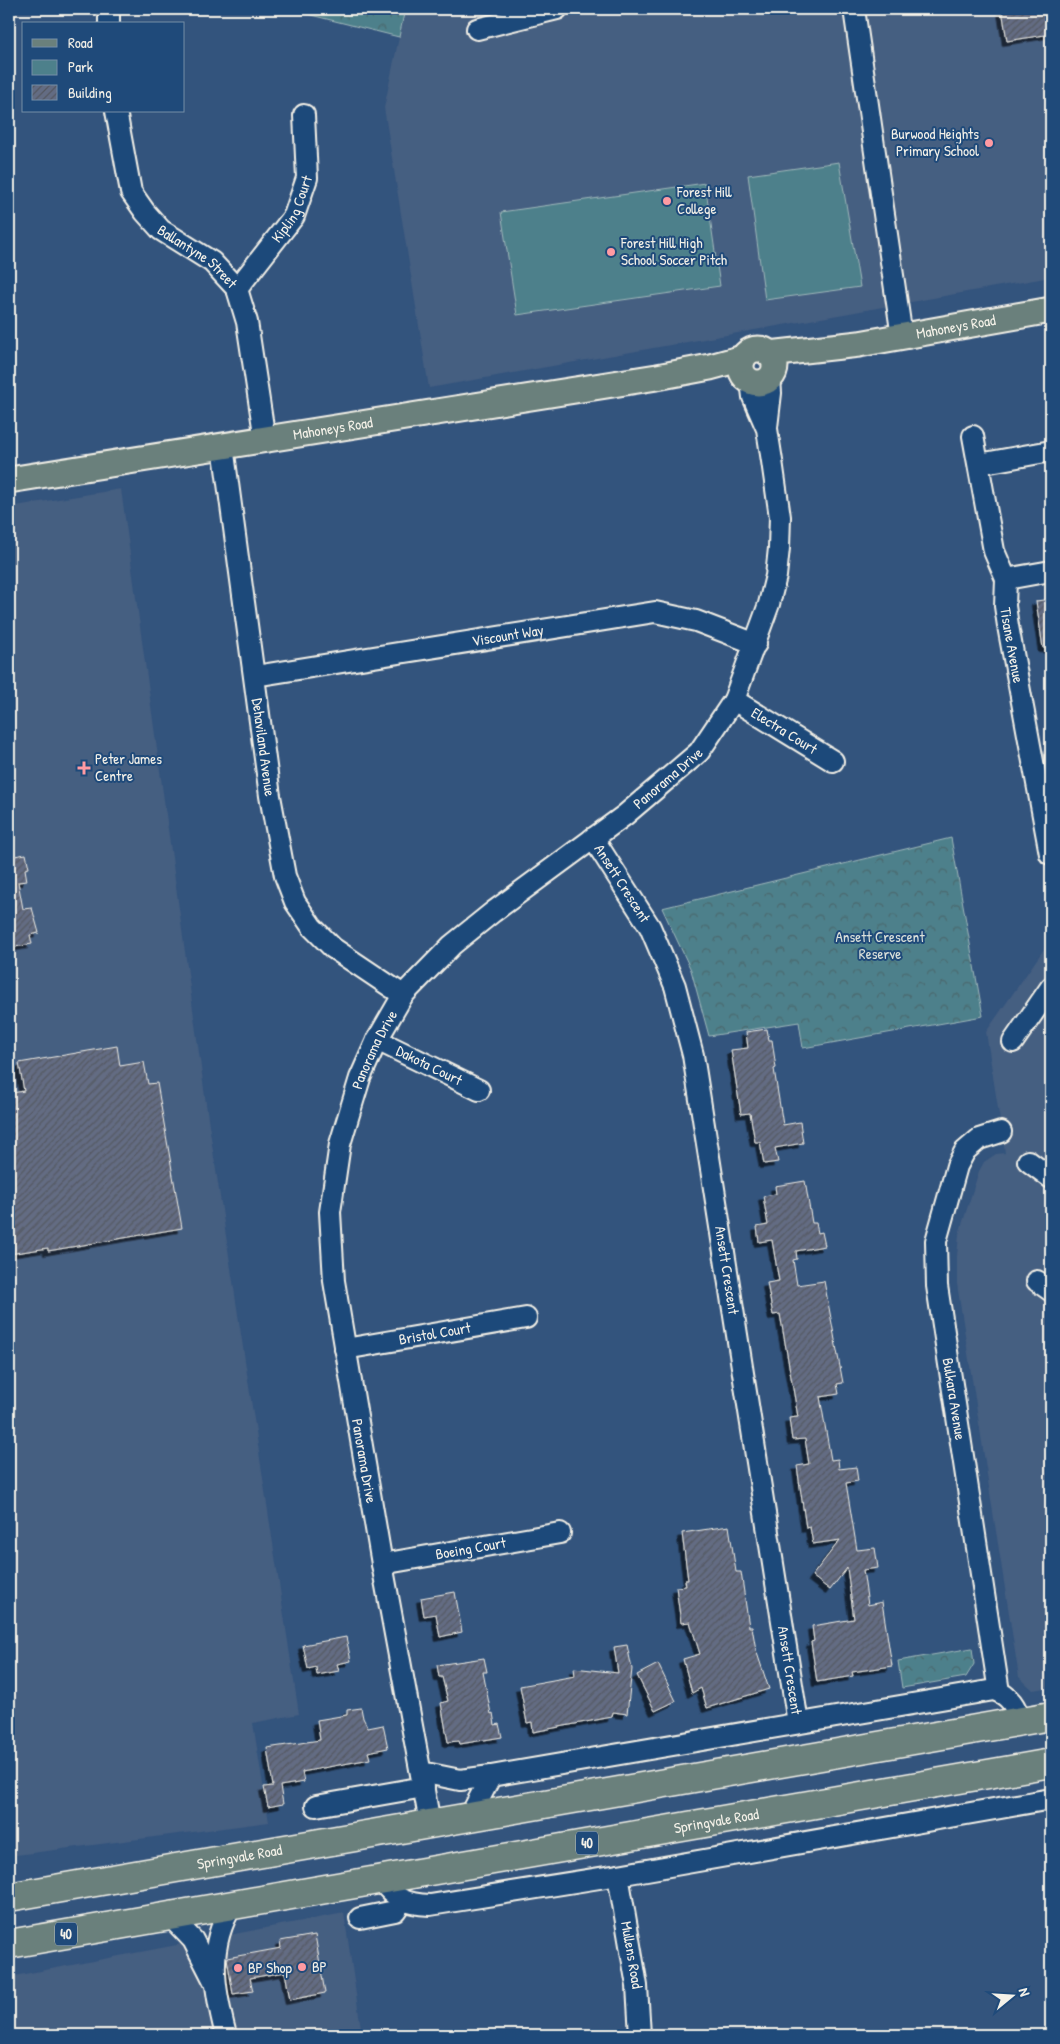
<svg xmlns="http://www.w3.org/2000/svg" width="1060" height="2044" font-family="'Patrick Hand',sans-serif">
<defs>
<pattern id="forest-crowns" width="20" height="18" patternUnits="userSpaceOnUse" patternTransform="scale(1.25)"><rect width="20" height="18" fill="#4d808b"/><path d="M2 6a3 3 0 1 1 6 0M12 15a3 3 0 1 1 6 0" fill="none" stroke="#4b676c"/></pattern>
<pattern id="building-hatch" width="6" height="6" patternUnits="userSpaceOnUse" patternTransform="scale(1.25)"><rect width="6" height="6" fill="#636c83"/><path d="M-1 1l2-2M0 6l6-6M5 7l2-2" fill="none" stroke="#555861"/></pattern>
<filter id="shadow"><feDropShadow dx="-4.5" dy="4.5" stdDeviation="0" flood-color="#0009"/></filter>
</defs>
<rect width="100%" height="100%" fill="#33547d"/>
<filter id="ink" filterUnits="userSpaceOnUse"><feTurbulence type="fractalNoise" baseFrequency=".02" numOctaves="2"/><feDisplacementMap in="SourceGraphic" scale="10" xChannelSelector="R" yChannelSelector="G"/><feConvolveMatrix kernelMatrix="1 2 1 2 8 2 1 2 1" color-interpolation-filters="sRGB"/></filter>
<g filter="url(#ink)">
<g fill="#455e81">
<path d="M405,9H1051V277L429,388L384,108Z"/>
<path d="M121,489L208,1118L299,1714L253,1723L269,1822L9,1856V507Z"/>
<path d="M1051,939V1687L1033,1690L1019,1677L957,1284V1256L959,1234L979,1171L984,1162L996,1154L1005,1153L986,1032Z"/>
<path d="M344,1913L362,2035H9V1977Z"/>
</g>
<g fill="#4d808b" stroke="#a0b8ba">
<path d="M839,162L860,287L765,300L748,175Z"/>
<path d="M705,183L720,286L517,315L501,212Z"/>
</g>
<g fill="url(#forest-crowns)" stroke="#a0b8ba">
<path d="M287,9H405L399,37Z"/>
<path d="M951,838L983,1016L803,1048L799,1022L709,1036L691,970L662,908Z"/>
<path d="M972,1648L974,1664L966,1677L902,1688L898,1661Z"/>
</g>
<g fill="url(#building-hatch)" stroke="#f4f1e8" filter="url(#shadow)">
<path d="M1002,9H1051V34L1007,41Z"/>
<path d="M1051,599V648H1043L1036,601Z"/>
<path d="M26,854L29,868L25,869L27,881L18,882L23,909L32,908L39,933L30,935L32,944L9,948V857Z"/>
<path d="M767,1029L769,1040H772L776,1068L774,1069L783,1125L800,1122L803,1143L775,1148L778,1162L764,1164L760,1142H755L750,1113L741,1114L731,1050L748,1048L746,1032Z"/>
<path d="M117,1046L120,1066L144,1062L148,1084L157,1083L182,1228L48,1251V1248L9,1254V1096H12V1093L24,1091L19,1063Z"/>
<path d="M805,1181L812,1223H816L818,1233L822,1232L825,1246L796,1251L797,1259L793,1260L797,1285L824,1281L843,1383L837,1384L839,1394L820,1397L831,1460L838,1459L839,1469L856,1467L858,1481L846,1483L857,1550L875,1548L878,1568L863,1570L868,1605L882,1602L892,1666L852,1672L853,1676L817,1682L811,1642L814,1641L812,1626L854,1619L847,1568L830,1590L812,1576L840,1540L813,1544L810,1527L806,1528L797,1466L809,1464L805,1439L792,1440L789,1418L798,1417L780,1314L773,1315L767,1283L779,1281L772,1240L759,1242L757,1227L768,1225L763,1196L776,1194L775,1186Z"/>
<path d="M729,1526L736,1572H741L749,1627H752L756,1650L769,1689L707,1708L701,1688L692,1693L683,1659L700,1654L690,1622L681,1623L676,1587L686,1586L685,1580H688L682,1533Z"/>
<path d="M455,1592L462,1632L440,1637L436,1614L424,1616L421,1598Z"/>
<path d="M346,1637L351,1661L337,1664L339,1671L317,1675L316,1667L308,1669L303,1645Z"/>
<path d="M627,1645L632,1669L627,1714L613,1712L612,1717L533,1732L532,1722L527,1723L520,1686L575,1676L574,1668L618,1673L614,1647Z"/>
<path d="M484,1658L487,1672H483L491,1714L493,1713L495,1725L499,1724L502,1737L460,1744L459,1741L448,1742L441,1703L448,1701L442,1677H439L437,1665Z"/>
<path d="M658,1664L676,1701L655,1711L637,1675Z"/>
<path d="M361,1708L363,1718L368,1728L383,1725L388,1748L368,1752L370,1759L302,1772L304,1782L280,1786L283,1804L268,1807L264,1787L273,1786L267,1748L320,1740L317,1720L347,1715V1710Z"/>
<path d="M315,1935L325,1993L290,2000L285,1972L250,1978L253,1991L233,1994L227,1958L281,1948L280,1941Z"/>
</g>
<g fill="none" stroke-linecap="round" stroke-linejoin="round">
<g stroke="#f4f1e8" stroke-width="24">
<g id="minor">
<path d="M854,9L902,337"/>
<path d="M109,24V9"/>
<path d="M477,29L557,9"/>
<path id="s1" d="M116,111L131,192L145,212L161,230L212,262L237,289L247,322L265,440"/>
<path id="s2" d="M237,289L294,216L307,178L304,115"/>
<path d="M767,427L771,393L770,377"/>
<path id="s3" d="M973,436L994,551L1006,579L1005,606L1008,626L1050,854"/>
<path id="s4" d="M223,446L270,796L285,876L295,902L312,927L333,948L403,995"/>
<path d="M979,464L1051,451"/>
<path d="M1006,579L1051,571"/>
<path id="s5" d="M255,676L655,612L696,621L756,644"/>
<path id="s6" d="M734,700L833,761"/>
<path id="s7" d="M593,838L650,927L675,986L693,1055L798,1723"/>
<path id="s8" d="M377,1040L479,1090"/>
<path d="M1013,1042L1051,987"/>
<path d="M1028,1161L1051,1178"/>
<path d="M1037,1281L1051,1291"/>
<path id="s9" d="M345,1349L526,1318"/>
<path id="s10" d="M382,1564L560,1533"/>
<path d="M999,1692L937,1286L936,1241L957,1166L965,1151L979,1139L1001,1132"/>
<path d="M421,1772L460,1780L491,1776L994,1690C1010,1695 1016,1707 1021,1722"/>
<path d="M316,1806L424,1787"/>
<path d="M470,1816L491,1776"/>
<path id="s11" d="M430,1823L382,1564L334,1281L330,1212L340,1144L360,1078L377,1040L403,995L452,945L493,912L625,815L699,752L734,700L769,604L776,576L779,548L780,517L772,461L767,429L753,397L751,381"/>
<path id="s12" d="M618,1875L637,1986L640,2035"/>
<path d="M380,1879C395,1899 405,1904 430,1905L618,1875L1051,1799"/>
<path d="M169,1915L193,1940L214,1981"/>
<path d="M360,1918L395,1911L402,1901"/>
<path d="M226,2035C214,1989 206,1946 233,1904"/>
</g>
</g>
<g stroke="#f4f1e8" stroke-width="29">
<g id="major">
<circle cx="758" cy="366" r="17"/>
<path id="s13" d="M769,354L859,344L1051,310"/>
<path id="s14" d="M9,480L657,377L710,367L743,358"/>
</g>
</g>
<g stroke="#f4f1e8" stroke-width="31">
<g id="highway">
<path id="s15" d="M9,1897L1051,1716"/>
<path id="s16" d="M9,1944L1051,1763"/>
</g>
</g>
<use href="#minor" stroke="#1f4a7a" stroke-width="20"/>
<use href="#major" stroke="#6a807c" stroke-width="25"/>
<use href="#highway" stroke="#6a807c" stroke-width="28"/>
</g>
</g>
<g fill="#ff9aa2" stroke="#1f4a7a" stroke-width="2">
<circle cx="989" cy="143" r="5"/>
<circle cx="667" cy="201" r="5"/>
<circle cx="611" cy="252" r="5"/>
<path d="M81.5 760.5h5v5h5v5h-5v5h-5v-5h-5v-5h5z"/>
<circle cx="302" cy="1967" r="5"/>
<circle cx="238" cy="1968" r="5"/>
</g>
<g text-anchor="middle" stroke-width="4" stroke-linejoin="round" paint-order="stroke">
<g fill="#1f4a7a" stroke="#b4bfc7" stroke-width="1">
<rect x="576" y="1831.5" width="22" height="23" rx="4"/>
<rect x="55" y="1922.5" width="22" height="23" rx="4"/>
</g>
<g font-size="14" font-weight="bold" fill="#f4f1e8">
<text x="587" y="1848">40</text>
<text x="66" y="1939">40</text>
</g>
<g font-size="15" fill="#f4f1e8" stroke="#1f4a7a" text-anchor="start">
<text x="979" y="139" text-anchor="end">Burwood Heights<tspan x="979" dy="17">Primary School</tspan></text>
<text x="677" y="197">Forest Hill<tspan x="677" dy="17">College</tspan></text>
<text x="621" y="248">Forest Hill High<tspan x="621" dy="17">School Soccer Pitch</tspan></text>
<text x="95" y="764">Peter James<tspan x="95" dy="17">Centre</tspan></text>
<text x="312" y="1972">BP</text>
<text x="248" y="1973">BP Shop</text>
</g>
<g font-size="15" fill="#f4f1e8" stroke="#1f4a7a">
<text dy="5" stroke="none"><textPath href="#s2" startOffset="98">Kipling Court</textPath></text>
<text dy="5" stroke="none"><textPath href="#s1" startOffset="176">Ballantyne Street</textPath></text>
<text dy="5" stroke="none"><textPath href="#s13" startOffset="189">Mahoneys Road</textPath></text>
<text dy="5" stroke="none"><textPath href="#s14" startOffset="328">Mahoneys Road</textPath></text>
<text dy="5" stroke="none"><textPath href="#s5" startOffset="256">Viscount Way</textPath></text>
<text dy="5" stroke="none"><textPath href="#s3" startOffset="214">Tisane Avenue</textPath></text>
<text dy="5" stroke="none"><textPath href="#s6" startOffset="59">Electra Court</textPath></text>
<text dy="5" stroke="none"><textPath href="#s4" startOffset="304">Dehaviland Avenue</textPath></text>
<text dy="5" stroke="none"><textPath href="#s11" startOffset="1194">Panorama Drive</textPath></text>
<text dy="5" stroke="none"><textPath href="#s7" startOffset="54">Ansett Crescent</textPath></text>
<text dy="5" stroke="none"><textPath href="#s11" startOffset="789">Panorama Drive</textPath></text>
<text dy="5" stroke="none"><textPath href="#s8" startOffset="58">Dakota Court</textPath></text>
<text dy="5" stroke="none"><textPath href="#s7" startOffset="459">Ansett Crescent</textPath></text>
<text dy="5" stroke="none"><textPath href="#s9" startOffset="91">Bristol Court</textPath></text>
<text transform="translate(954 1399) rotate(81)" y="5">Bulkara Avenue</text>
<text transform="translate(364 1461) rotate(80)" y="5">Panorama Drive</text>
<text dy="5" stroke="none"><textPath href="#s10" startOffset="90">Boeing Court</textPath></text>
<text dy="5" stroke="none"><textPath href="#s7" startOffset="864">Ansett Crescent</textPath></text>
<text dy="5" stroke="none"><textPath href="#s16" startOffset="718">Springvale Road</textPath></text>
<text dy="5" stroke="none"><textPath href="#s15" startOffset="234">Springvale Road</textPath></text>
<text dy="5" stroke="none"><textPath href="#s12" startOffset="81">Mullens Road</textPath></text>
</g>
<g font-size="15" fill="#dbe0da" stroke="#1f4a7a">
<text x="880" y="942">Ansett Crescent<tspan x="880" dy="17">Reserve</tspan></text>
</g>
</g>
<rect width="1060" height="2044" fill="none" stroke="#1f4a7a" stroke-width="30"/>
<rect x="15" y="15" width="1030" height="2014" fill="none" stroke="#f4f1e8" stroke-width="2" filter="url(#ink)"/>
<rect x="22" y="22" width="162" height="90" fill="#1f4a7a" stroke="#748da6"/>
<rect x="32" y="39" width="25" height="8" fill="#6a807c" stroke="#748da6"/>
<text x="68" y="48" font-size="15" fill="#f4f1e8">Road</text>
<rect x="32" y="60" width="25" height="15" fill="#4d808b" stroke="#748da6"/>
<text x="68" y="72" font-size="15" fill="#f4f1e8">Park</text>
<rect x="32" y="85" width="25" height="15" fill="url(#building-hatch)" stroke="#748da6"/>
<text x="68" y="98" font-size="15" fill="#f4f1e8">Building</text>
<g transform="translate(1012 1996) rotate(72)" stroke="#1f4a7a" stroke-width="4" paint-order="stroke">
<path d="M0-4L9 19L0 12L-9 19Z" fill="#f4f1e8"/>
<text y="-8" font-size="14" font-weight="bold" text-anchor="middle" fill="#f4f1e8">N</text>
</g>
</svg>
